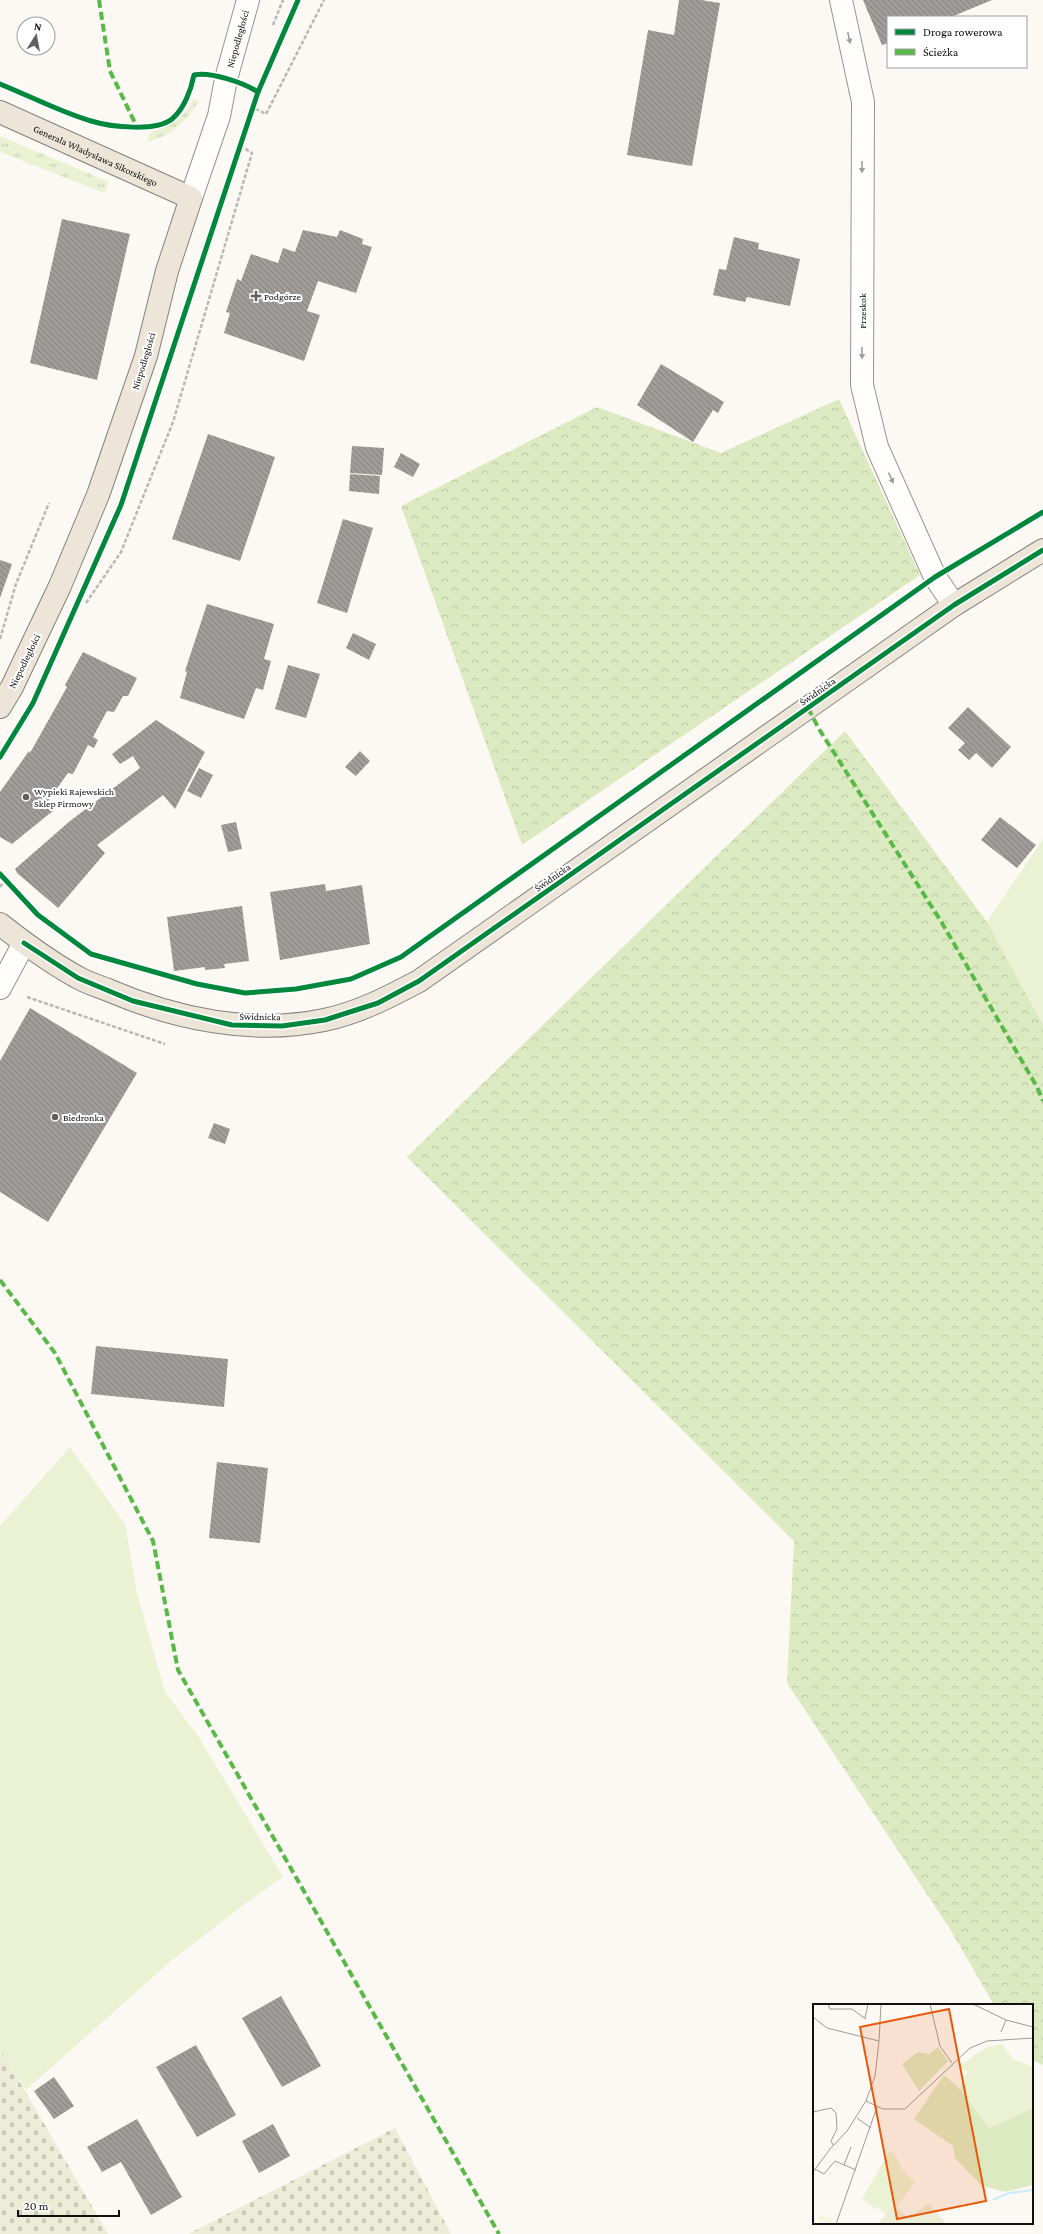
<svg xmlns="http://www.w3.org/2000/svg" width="1043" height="2234" font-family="'Crimson Pro',serif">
<defs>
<pattern id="grass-tufts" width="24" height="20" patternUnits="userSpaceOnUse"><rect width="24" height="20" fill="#eaf2d3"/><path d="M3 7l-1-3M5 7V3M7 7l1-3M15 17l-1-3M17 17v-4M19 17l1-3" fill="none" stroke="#c8ceb4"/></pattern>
<pattern id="forest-crowns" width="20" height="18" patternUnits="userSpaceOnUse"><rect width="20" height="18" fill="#dceac1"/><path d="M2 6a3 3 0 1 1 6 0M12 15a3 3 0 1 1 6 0" fill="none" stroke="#bcc8a5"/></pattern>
<pattern id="cemetery-stones" width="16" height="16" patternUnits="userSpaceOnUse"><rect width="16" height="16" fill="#ebedd7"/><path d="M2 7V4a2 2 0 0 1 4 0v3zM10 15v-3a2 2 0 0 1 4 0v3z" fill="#c8cab7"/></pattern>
<pattern id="building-back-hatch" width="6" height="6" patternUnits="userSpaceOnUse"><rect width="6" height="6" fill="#a09c99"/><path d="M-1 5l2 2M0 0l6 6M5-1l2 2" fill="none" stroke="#817e7b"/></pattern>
</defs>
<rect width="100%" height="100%" fill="#fcf9f4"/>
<g fill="url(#grass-tufts)">
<path d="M193,99L199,101C186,121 171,137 147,142L150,133C168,124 185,119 193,99Z"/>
<path d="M0,136L109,182L104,193L0,152Z"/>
</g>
<g fill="url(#forest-crowns)">
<path d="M839,399L920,575L522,845L401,506L597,407L721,453Z"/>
<path d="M845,731L987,922L1043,1024V2065L1032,2060V2005H994L950,1929L787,1683L794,1541L407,1157Z"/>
</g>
<g fill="url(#cemetery-stones)">
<path d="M3,2053L108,2234H0V2055Z"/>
<path d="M395,2128L451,2234H188Z"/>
</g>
<g fill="#eaf2d3">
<path d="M1043,839V1024L987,922Z"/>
<path d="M70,1447L125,1524L137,1593L165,1692L198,1736L283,1877L242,1906L171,1961L26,2090L3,2053L0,2055V1526Z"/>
</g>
<g fill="url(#building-back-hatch)">
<path d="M679,0H701L720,3L692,166L627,155L648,30L674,35Z"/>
<path d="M863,0H992L951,17H888V43L882,45Z"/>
<path d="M62,219L130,234L97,380L30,363Z"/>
<path d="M303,230L337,237L340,230L363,239L362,244L372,247L356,293L318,281L307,311L320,315L304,361L224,333L230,313L226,312L237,279L241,281L251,254L278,263L283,248L295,252Z"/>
<path d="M734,237L759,243L758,249L800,259L790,306L747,297L745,302L713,295L719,269L726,270Z"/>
<path d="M661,364L724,402L718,413L713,410L693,442L637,405Z"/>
<path d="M208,434L275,457L240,561L172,539Z"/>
<path d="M352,446L384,448L382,475L350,473Z"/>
<path d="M401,453L420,464L413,477L394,467Z"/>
<path d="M350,474L380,476L379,494L349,491Z"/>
<path d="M343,519L373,528L347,613L317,603Z"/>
<path d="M0,560L12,564L0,598Z"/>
<path d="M207,604L274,624L264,659L271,661L263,690L256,688L244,719L180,698L187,672L185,671Z"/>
<path d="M353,633L376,644L369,660L346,648Z"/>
<path d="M83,652L137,678L128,696H123L114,712L107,711L93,737L98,740L94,748L88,745L73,774L68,773L48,801L54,810L12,844L0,837V792L29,751L30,753L67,687L65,685Z"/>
<path d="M288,665L320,674L306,718L275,709Z"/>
<path d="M968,707L1011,747L992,768L976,753L969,760L958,750L965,743L948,728Z"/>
<path d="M156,720L205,752L198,765L175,809L163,795L97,845L105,853L58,908L17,873L15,869L70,821L140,768L133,756L120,764L112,754Z"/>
<path d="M360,751L370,761L356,776L345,767Z"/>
<path d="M199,768L213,775L201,798L187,791Z"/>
<path d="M1000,817L1036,845L1017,868L981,840Z"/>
<path d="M236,822L242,849L228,852L221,825Z"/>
<path d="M325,884L326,891L362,885L370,944L280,960L270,892Z"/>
<path d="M242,906L249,961L224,964L225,968L205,970V967L174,971L167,917Z"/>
<path d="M30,1008L137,1073L48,1222L0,1192V1061Z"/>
<path d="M214,1123L230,1129L225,1144L208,1138Z"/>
<path d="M96,1346L228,1359L224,1407L91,1394Z"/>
<path d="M217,1462L268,1468L260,1543L209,1538Z"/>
<path d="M281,1996L321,2066L282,2087L242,2018Z"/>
<path d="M196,2045L236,2115L197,2137L156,2067Z"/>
<path d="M54,2077L74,2106L54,2119L34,2091Z"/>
<path d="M137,2119L182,2197L151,2215L121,2162L102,2172L87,2147Z"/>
<path d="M273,2124L290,2156L259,2173L242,2141Z"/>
</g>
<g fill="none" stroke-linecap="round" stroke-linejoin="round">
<g stroke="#969492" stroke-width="24">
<g id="minor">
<path d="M841,0L863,102L862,385L877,447L935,577L954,605"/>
<path id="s1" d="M191,198L219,116L226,79L248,0"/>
<path d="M0,988L24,943"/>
</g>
</g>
<g stroke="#83827f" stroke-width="24">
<g id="major">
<path id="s2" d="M0,112L191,198L167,271L146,356L98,495L60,586L12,687L0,707"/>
<path d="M0,924C24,943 50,962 77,977C87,983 98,986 108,990C175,1019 252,1035 324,1020C358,1013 389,997 419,981L954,605L1043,550"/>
</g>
</g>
<g stroke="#b9b8b8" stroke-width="2.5" stroke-dasharray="4 2" stroke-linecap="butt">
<path d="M273,25L283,0"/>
<path d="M250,106L266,114L324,0"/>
<path d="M86,603L121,552L173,422L252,153L239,145"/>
<path d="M0,639L16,584L49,503"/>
<path d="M0,887L5,880"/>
<path d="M27,997L165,1044"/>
</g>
<use href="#minor" stroke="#fffefd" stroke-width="22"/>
<use href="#major" stroke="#eee5d9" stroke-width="22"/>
<g stroke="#58b947" stroke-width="4" stroke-dasharray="8 4" stroke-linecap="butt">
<path d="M99,0L110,71L137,127"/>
<path d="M808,708L819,729L942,923L1037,1087L1043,1101"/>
<path d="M0,1280L55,1353L153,1541L178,1670L499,2234"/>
</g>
<g stroke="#fff" stroke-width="8">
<g id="cycleway">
<path d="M0,84C30,96 60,112 91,121C111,127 156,132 172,119C184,109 191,90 194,75C210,71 244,83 258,92L121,505L33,703L0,757"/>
<path d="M258,92L298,0"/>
<path d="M0,874L38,915L91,954L197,984L245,993L296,989L351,979L401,957L935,577L1043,512"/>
<path d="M24,943L78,978L133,1001L232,1025L282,1026L325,1020L378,1003L419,981L954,605L1043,550"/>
</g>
</g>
<use href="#cycleway" stroke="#00873e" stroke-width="5"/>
</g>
<defs><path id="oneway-solid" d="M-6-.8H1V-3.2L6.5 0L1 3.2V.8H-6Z"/></defs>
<g fill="#9f9e9e">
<use href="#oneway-solid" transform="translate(849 38) rotate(78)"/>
<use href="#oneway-solid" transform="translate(862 167) rotate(90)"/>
<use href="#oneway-solid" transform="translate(862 353) rotate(90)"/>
<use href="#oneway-solid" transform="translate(891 478) rotate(66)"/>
</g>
<g fill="#62615f" stroke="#fff" stroke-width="1.5">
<path d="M254 290h4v4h4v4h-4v4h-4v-4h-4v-4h4z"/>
<circle cx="26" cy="797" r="4"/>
<circle cx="55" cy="1117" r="4"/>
</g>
<g text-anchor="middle" stroke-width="4" stroke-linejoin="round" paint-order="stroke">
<g font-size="10" fill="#0f0f0f" stroke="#fff">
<text dy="4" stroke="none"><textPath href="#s1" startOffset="166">Niepodległości</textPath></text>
<text dy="4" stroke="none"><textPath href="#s2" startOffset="105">Generała Władysława Sikorskiego</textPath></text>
<text transform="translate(862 311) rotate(-90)" y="4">Przeskok</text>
<text transform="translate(143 361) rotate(-73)" y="4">Niepodległości</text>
<text transform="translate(24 661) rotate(-64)" y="4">Niepodległości</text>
<text transform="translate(817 691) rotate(-35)" y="4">Świdnicka</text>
<text transform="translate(552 877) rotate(-35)" y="4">Świdnicka</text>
<text transform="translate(260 1016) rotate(1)" y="4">Świdnicka</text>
</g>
<g font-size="10" fill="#0f0f0f" stroke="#fff" text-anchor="start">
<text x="264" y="300">Podgórze</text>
<text x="34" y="795">Wypieki Rajewskich<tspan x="34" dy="12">Sklep Firmowy</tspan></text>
<text x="63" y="1121">Biedronka</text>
</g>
</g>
<g transform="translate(813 2004)">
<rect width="220" height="220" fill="#fcf9f4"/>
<path d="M125,43L135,57L106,87L89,60L105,48L116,50ZM131,71L147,85L176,124L220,104V181L192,188L169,182L142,154L140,142L101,115Z" fill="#dceac1"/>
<path d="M81,199L95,215L116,199L133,220H65Z" fill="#ebedd7"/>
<path d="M189,40L200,55L220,63V104L176,124L147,85L154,68L146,62L174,43ZM77,146L83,152L89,165L102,179L84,202L81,199L72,210L65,203L63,205L49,195Z" fill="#eaf2d3"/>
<path d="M7,210L20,215L18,220L4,217Z" fill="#f3f6dd"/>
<path fill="none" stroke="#c9eef8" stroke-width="2" d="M180,196L196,189L220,186"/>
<path fill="none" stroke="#9d9b98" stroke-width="1" d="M15,0L17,5H39L53,15M117,0L127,42L139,59M160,0L193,16L220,23M0,13L14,24L66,37L62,72L53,97L34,127L17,145L0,168M52,14L55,0M188,28L193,16M66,37L68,0M53,97L70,105H92L157,44L174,37L220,34M0,108L18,104L23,109L24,125L18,137L20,141M44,114L58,124M31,161L38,143M2,165L11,170L22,157L43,166M23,220L64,103"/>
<path fill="#e8590c" fill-opacity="0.15" stroke="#e8590c" stroke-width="2" d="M136,5L173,197L84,215L47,23Z"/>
<rect width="220" height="220" fill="none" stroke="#0f0f0f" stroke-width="2"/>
</g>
<rect x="887" y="16" width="140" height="52" fill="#ffffff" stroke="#9f9f9f"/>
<rect x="895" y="29" width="20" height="6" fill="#00873e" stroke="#9f9f9f"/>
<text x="923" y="36" font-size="12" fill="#0f0f0f">Droga rowerowa</text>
<rect x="895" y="49" width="20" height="6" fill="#58b947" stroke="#9f9f9f"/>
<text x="923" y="56" font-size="12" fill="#0f0f0f">Ścieżka</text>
<g transform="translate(36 36) rotate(11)"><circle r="19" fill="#ffffff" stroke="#9f9f9f"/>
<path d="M0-3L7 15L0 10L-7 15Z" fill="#62615f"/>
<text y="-6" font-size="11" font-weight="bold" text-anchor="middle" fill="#0f0f0f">N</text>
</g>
<path d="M18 2210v6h101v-6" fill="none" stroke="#0f0f0f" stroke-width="2"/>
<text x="24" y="2210" font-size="12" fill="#0f0f0f" stroke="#ffffff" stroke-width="3" paint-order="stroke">20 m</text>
</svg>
